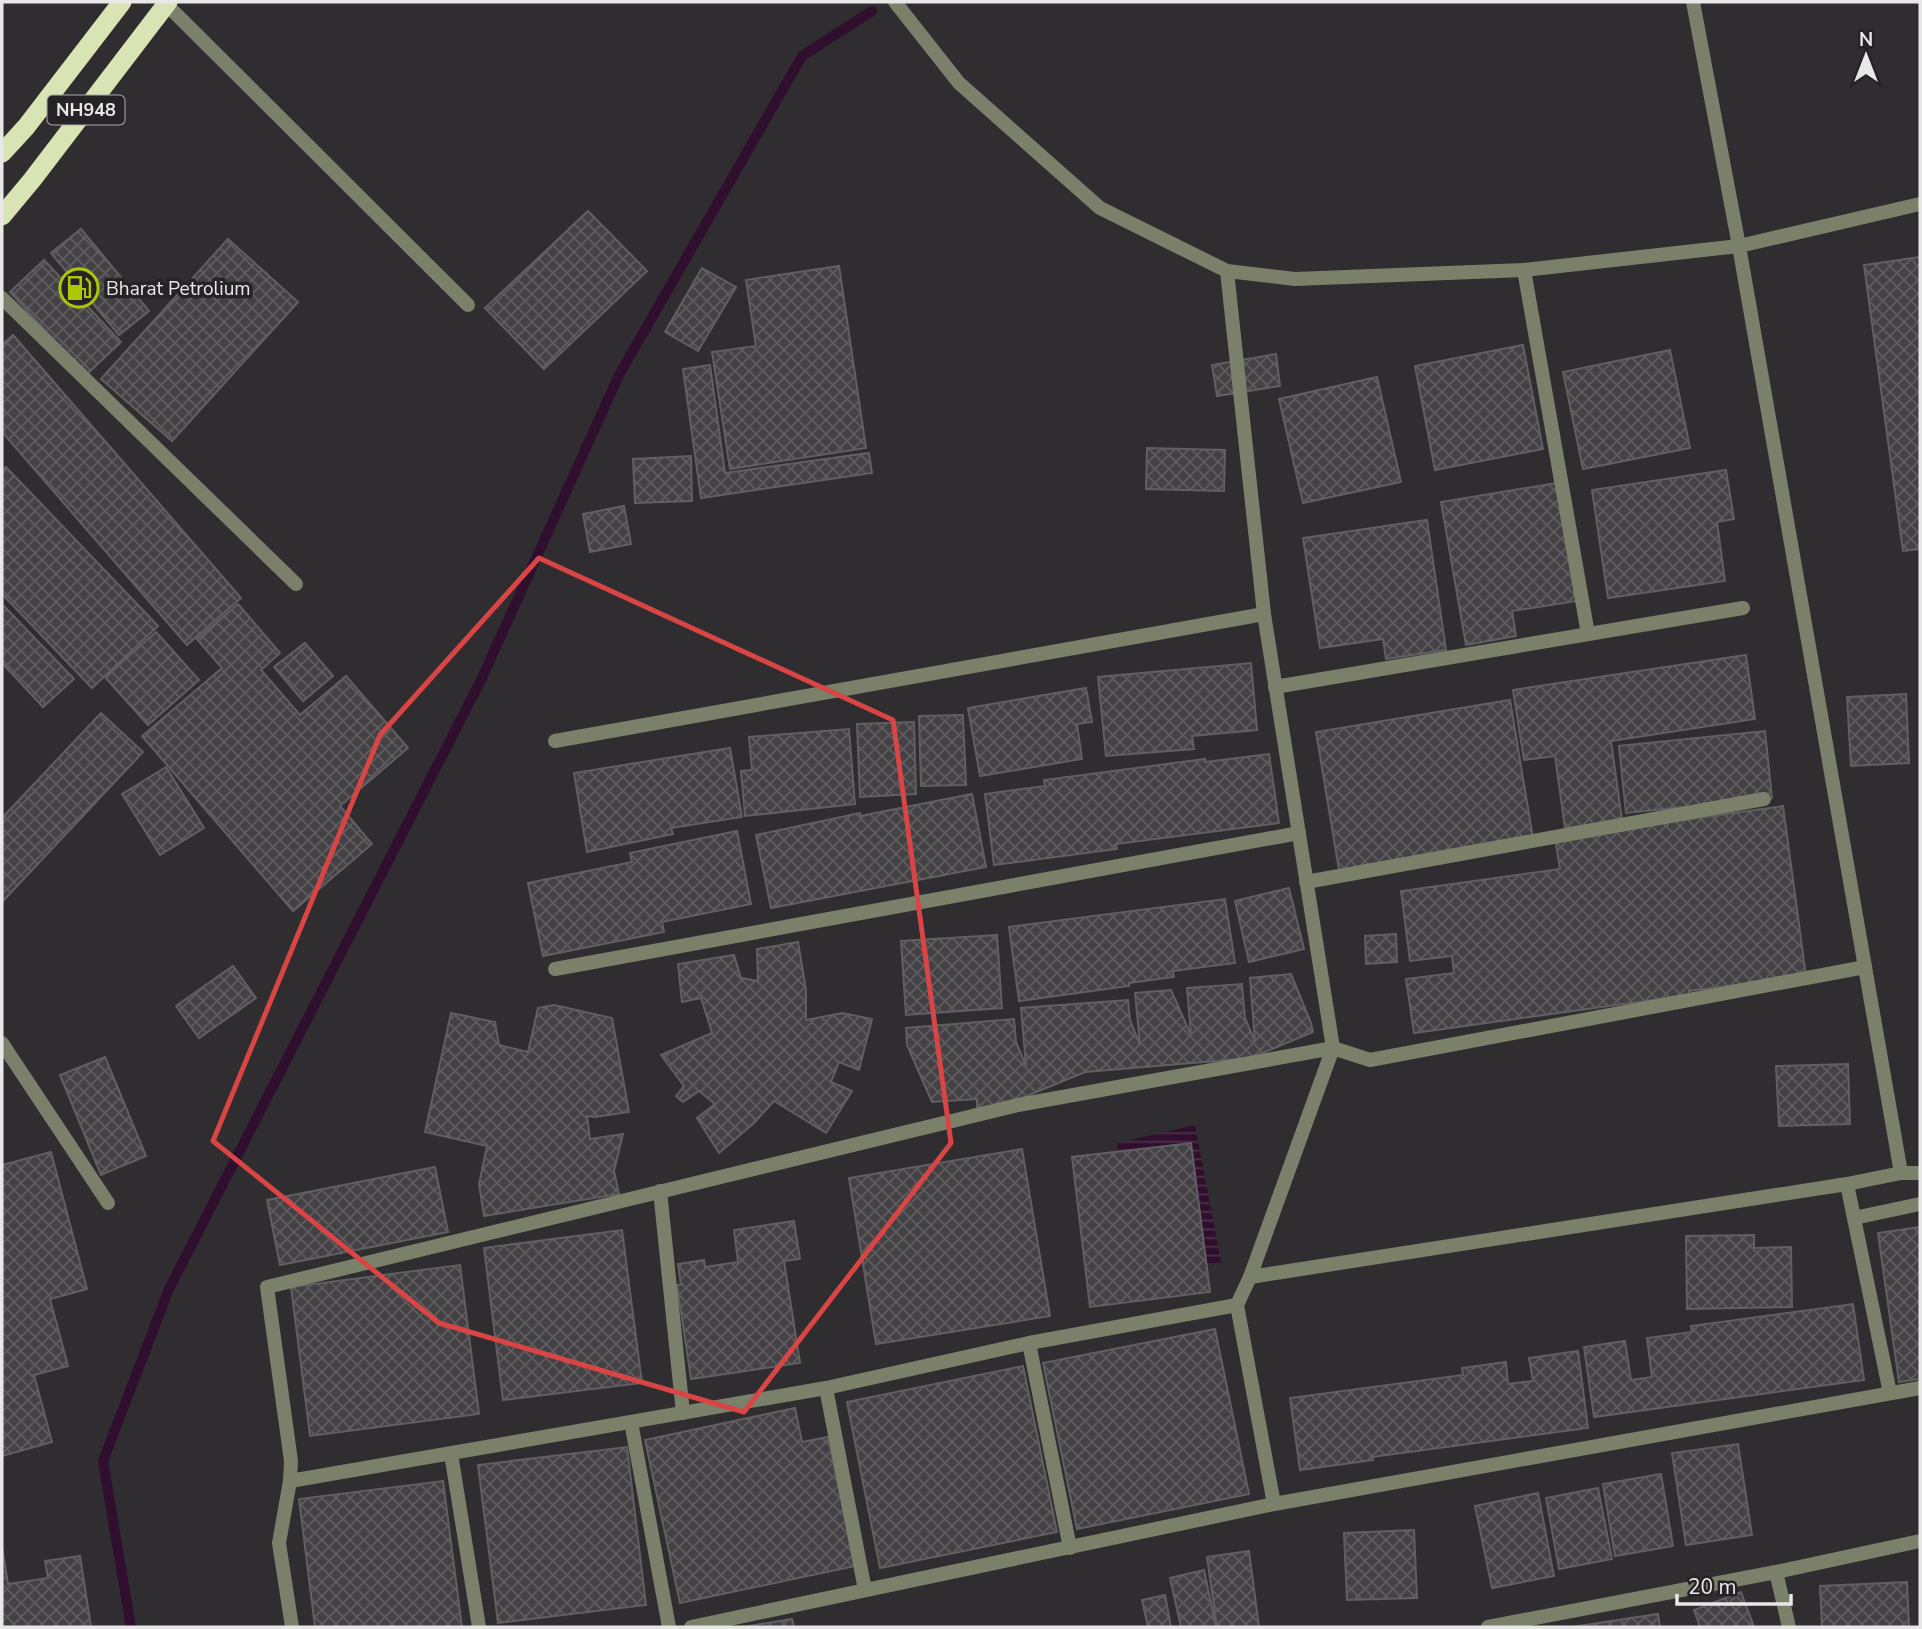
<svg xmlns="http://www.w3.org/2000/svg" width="1922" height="1629" font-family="'Nunito Sans',sans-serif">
<defs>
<pattern id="water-rules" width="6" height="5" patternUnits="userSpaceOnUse" patternTransform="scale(1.75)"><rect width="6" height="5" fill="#2f0f2d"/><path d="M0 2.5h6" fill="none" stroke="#4d324b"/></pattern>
<pattern id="building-cross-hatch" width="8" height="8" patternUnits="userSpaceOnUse" patternTransform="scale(1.75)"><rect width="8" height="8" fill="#434143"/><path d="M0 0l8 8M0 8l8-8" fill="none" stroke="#5e5c5e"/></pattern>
</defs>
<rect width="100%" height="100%" fill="#2f2d2f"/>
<path fill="url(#water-rules)" d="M1195,1125L1221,1262L1137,1277L1117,1143Z"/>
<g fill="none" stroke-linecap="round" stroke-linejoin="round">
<path stroke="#2f0f2d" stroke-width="10" d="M131,1627L103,1461L169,1289L481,680L619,375L802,56L872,11"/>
</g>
<g fill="url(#building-cross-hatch)" stroke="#615f61" stroke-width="2">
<path d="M588,211L647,271L544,369L485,308Z"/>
<path d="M81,229L149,311L119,335L51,253Z"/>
<path d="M228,239L298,302L172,441L101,379Z"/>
<path d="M1920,257V549L1903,551L1864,265Z"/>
<path d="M44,260L121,342L86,375L10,292Z"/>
<path d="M839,266L866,448L730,469L712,352L756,346L746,280Z"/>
<path d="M702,268L736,287L698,351L665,332Z"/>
<path d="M13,335L241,598L187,645L2,432V345Z"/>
<path d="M1523,345L1543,449L1435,470L1415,366Z"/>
<path d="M1670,350L1690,448L1583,469L1563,372Z"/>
<path d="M1276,354L1280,386L1217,396L1212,365Z"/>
<path d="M710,365L725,473L869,453L872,473L701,498L683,369Z"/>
<path d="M1377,377L1401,482L1303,503L1279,399Z"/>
<path d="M1147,448L1225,450L1224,491L1146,489Z"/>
<path d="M691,456L692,501L635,503L633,459Z"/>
<path d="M6,467L158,626L92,688L2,594V471Z"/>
<path d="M1726,470L1734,519L1717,522L1725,581L1608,598L1592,490Z"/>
<path d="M1557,483L1577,601L1512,611L1516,636L1466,645L1441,502Z"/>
<path d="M624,506L631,544L590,552L583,514Z"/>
<path d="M1427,520L1446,650L1386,659L1383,639L1320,648L1303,538Z"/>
<path d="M2,604L74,679L43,707L2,663Z"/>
<path d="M238,604L280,653L261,670L300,715L346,676L408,748L340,806L372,844L293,911L142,736L222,668L197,639Z"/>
<path d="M156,632L199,680L148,725L105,677Z"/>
<path d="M305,643L333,676L303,701L274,667Z"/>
<path d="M1746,655L1755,719L1611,741L1622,820L1565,828L1555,756L1524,760L1513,690Z"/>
<path d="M1251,663L1257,730L1192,736L1194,749L1106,756L1098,677Z"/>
<path d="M1086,688L1092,722L1077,724L1082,759L980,776L968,708Z"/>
<path d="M1906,694L1909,763L1851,766L1847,697Z"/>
<path d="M1510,700L1533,838L1339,870L1316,732Z"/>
<path d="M101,713L143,752L3,901L2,818Z"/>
<path d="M963,715L966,785L921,786L919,716Z"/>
<path d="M914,722L916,794L860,797L857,724Z"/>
<path d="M849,729L855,804L745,816L741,771L752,770L749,737Z"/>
<path d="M1765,731L1772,798L1626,813L1619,746Z"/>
<path d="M730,748L742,817L671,828L673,834L587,852L574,773Z"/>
<path d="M1269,754L1279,823L1116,844L1117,849L994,865L985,794L1045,786L1044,780L1205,759V762Z"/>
<path d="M166,767L204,828L160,855L122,794Z"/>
<path d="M972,794L986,867L771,908L756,835L860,813V816Z"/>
<path d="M1783,806L1806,976L1689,991V995L1414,1033L1406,979L1454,973L1452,956L1410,961L1401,891L1560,869L1555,838Z"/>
<path d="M737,831L751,904L662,922L664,932L543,956L528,883L632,862L630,853Z"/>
<path d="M1289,888L1304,949L1249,962L1235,901Z"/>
<path d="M1225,899L1235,963L1173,971L1174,977L1129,983V986L1019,1001L1009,927Z"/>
<path d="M1396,934L1397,962L1366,964L1365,936Z"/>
<path d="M997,935L1002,1008L906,1015L901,941Z"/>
<path d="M798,942L806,990V1020L842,1013L872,1019L859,1070L839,1062L831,1082L852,1091L826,1133L774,1101L754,1123L719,1153L697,1118L715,1104L699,1091L683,1102L676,1096L684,1086L661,1055L712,1033L701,998L682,1002L678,964L734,955L741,978L758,981L757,949Z"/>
<path d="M233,966L256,998L199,1038L176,1006Z"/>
<path d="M1291,974L1311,1023L1313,1032L1251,1058L1085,1072L995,1109L977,1111V1099L932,1102L907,1045L906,1028L1014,1019L1016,1042L1026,1066L1021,1008L1128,1000L1130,1020L1140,1045L1135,993L1171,990L1191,1035L1187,988L1242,984L1245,1018L1255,1042L1250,978Z"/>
<path d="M554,1005L612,1018L629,1112L595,1117L587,1116L590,1139L623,1134L614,1171L619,1194L484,1216L479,1184L487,1146L425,1132L451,1013L495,1022L499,1045L528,1052L538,1008Z"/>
<path d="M105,1057L146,1156L101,1175L60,1075Z"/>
<path d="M1848,1064L1850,1124L1779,1126L1776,1066Z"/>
<path d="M1191,1143L1210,1292L1090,1307L1072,1157Z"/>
<path d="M1022,1149L1050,1316L876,1344L849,1178Z"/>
<path d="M51,1152L87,1289L50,1299L68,1366L34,1375L52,1442L2,1456V1165Z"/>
<path d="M435,1167L448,1232L280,1265L267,1200Z"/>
<path d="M794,1221L800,1259L784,1261L800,1363L691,1379L677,1285H681L678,1264L704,1260L705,1267L738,1262L734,1230Z"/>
<path d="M1920,1227V1379L1899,1382L1878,1233Z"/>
<path d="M622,1230L642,1383L503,1400L484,1248Z"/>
<path d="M1754,1235V1248L1791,1247L1792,1307L1687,1309L1686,1236Z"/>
<path d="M460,1265L479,1414L310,1436L291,1287Z"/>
<path d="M1853,1304L1864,1380L1594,1417L1584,1347L1625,1341L1631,1380L1652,1377L1647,1338L1692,1332L1691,1326Z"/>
<path d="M1215,1329L1249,1494L1077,1529L1043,1363Z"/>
<path d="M1578,1351L1588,1428L1372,1457L1373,1460L1300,1470L1290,1398L1463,1375L1462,1368L1506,1362L1508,1384L1533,1381L1529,1358Z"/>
<path d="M1023,1366L1057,1532L880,1568L847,1402Z"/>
<path d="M795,1408L802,1442L828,1437L855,1566L680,1603L645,1440Z"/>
<path d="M1738,1444L1752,1535L1686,1545L1672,1453Z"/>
<path d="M627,1447L646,1605L498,1623L478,1465Z"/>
<path d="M1661,1474L1673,1546L1615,1556L1603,1484Z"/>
<path d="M443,1481L462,1627H315L299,1499Z"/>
<path d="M1598,1488L1612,1559L1559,1569L1546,1498Z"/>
<path d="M1538,1493L1554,1576L1492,1588L1475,1506Z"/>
<path d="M1414,1530L1417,1598L1347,1600L1344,1533Z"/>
<path d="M2,1547L8,1584L48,1578L45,1561L80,1556L91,1627H2Z"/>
<path d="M1249,1551L1259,1627H1217L1207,1557Z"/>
<path d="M1204,1570L1216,1627H1181L1170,1578Z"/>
<path d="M1907,1582L1909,1627H1822L1820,1586Z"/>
<path d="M1741,1592L1754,1627H1700L1694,1610Z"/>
<path d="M1165,1595L1171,1627H1148L1142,1600Z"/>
<path d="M1658,1614L1660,1627H1572Z"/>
<path d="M792,1619L794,1627H743Z"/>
</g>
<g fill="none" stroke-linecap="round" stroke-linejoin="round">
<g stroke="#7b806b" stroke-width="14">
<path d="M1524,270L1588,634"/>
<path d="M1227,271L1264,614L1333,1048L1250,1277L1237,1305L1274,1504L1920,1388"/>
<path d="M2,298L296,584"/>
<path d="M1275,687L1743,608"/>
<path d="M555,741L1264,614"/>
<path d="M1306,882L1764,799"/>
<path d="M555,969L1299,833"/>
<path d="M1847,1184L1890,1393"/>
<path d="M660,1191L683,1413"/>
<path d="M1854,1218L1920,1204"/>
<path d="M1250,1277L1847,1184L1901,1173"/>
<path d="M1237,1305L1029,1343L826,1388L290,1481L291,1461L267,1287L1018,1105L1333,1048L1370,1060L1865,967"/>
<path d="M1029,1343L1070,1548"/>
<path d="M826,1388L865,1590"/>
<path d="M631,1422L669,1627"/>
<path d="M451,1454L479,1627"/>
<path d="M290,1481L279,1543L292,1627"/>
<path d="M691,1627L1274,1504"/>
</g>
<g stroke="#7b806b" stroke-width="14">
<path d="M895,2L959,83L1100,208L1227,271L1295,279L1524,270L1739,246L1901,1173H1920"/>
<path d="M1693,2L1739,246L1920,204"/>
<path d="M166,4L468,305"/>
<path d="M2,1043L108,1203"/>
<path d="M1776,1572L1789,1627"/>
<path d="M1488,1627L1776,1572L1920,1541"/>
</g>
<g stroke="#d8e4b4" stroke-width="19">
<path d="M2,153L26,127L122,2"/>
<path d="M2,216L32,180L168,2"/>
</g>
</g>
<path fill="none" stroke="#d94545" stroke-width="5" stroke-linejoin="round" d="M539,558L893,720L951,1143L744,1412L439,1323L213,1141L380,735Z"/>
<defs>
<g id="fuel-ring" transform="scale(2.0125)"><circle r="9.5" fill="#252325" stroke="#afc507" stroke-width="1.5"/><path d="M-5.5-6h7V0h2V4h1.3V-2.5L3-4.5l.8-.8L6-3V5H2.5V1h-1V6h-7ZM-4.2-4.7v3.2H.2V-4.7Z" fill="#afc507"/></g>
</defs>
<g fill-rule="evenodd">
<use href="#fuel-ring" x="79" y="288"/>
</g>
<g text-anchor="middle" stroke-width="7" stroke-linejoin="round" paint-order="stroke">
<rect fill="#252325" stroke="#aeadae" stroke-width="2" x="47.5" y="95.5" width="77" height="29" rx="5"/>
<g font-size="18" font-weight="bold" fill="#e9e8e9">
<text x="86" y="116">NH948</text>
</g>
<g font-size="19" fill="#e9e8e9" stroke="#252325" text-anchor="start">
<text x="106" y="295">Bharat Petrolium</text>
</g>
</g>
<rect width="1922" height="1629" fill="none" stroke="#e9e8e9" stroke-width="7"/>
<g transform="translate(1866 56)" stroke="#252325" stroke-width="5" paint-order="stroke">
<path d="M0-5L12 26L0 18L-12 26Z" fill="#e9e8e9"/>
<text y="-10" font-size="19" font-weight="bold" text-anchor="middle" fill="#e9e8e9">N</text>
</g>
<path d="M1677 1594v10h114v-10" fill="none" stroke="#e9e8e9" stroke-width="3.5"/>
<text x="1688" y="1594" font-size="21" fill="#e9e8e9" stroke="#252325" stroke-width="5" paint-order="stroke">20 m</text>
</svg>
